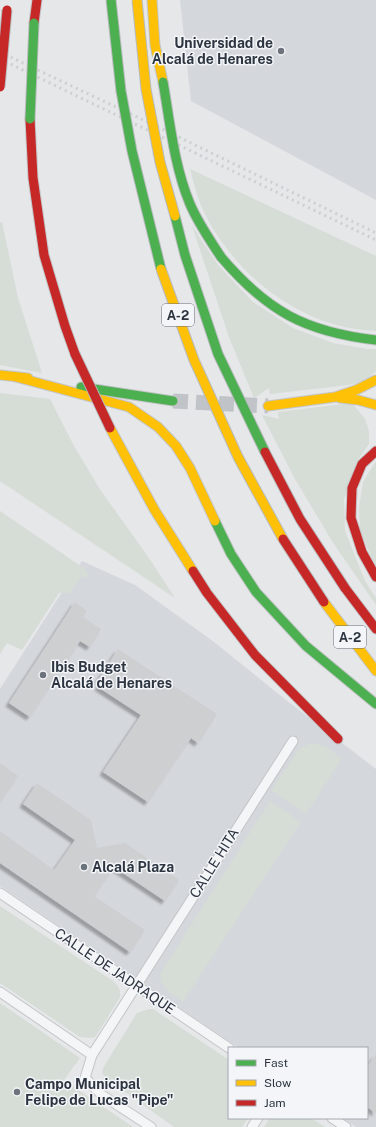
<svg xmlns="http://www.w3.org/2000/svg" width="376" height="1127" font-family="'Public Sans',sans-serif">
<defs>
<filter id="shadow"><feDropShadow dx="-3.5" dy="3.5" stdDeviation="1" flood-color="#0004"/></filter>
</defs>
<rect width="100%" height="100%" fill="#e5e7e9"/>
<g fill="#d4d7dc">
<path d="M180,0H376V200L191,101Z"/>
<path d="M82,561L135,585L214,642L286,700L376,769V1127H356L343,1118H367V1048H239L0,886V689Z"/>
</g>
<g fill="#d6dcd6">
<path d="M190,169L376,256V331C302,329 234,275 203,210C197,197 194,183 190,169Z"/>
<path d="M0,222H2L18,298L42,373L0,365Z"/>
<path d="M192,226L218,265L253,302L293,328L333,343L367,349H376V371L365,381L349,385L270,394L269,388L254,398L229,337Z"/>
<path d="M0,393L50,399L74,446L99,488L149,558L175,598L0,481Z"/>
<path d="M352,403L365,419L369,431V444L359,458L344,499L345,531L365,581L376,598V605L332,541L295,479L262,415L279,419L278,412Z"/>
<path d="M376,461V568L360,530L359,508L363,482Z"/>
<path d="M0,511L85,569L88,574L87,578L82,576L70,593H59L22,650L7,643L0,654Z"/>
<path d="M311,743C325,744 332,751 342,759L306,814L271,790L300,748Z"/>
<path d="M270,801L301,822L183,1002C172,994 158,988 161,972Z"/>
<path d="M0,906L113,981C118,986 121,989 120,997L96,1036L93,1038L80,1037L0,983Z"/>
<path d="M0,1003L80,1058L64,1080L133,1127H0Z"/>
<path d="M149,1009H153L229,1060V1118H248L242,1127H174L106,1078L102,1073L103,1068L137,1013Z"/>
<path d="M270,1118H311L325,1127H264Z"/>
</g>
<g fill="#cdcfd1" filter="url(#shadow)">
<path d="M75,602L87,611L83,617L101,629L90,647L80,641L30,717L9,703Z"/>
<path d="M118,649L217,714L198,743L191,738L148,802L103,772L141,715L98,687L101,683L98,680Z"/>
<path d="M0,763L18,776L0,802Z"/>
<path d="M37,783L91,820L97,848L125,843L179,880L165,901L114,867L94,896L145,930L130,952L0,863V831L54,870L75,840L23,804Z"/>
<path d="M376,1054V1113L367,1107V1067Z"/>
</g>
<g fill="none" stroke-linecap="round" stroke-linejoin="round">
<path stroke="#c0c3c7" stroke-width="15" stroke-dasharray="15 8" stroke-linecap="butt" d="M173,401L268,406"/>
<g stroke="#c3c5c7" stroke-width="11">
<g id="street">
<path d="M0,893L229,1048"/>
<path d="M0,992L92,1055"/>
<path d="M332,1118L346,1127"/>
<path d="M151,1127L102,1095L85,1078L92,1055L293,741"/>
<path d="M252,1127L258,1118"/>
</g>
</g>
<g stroke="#c2c4c6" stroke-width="11">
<g id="fast">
<path d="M221,257C267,311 305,332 376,340"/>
<path d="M81,387L173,401"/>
<path d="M215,521L231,554L256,592L306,646L376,704"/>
</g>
</g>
<g stroke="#c2c4c6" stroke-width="11">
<g id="slow">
<path d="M152,0L155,45L163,82"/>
<path d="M0,375L28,378"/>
<path d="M16,377L129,407L158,427L176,446L190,468L215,521"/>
<path d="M340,398L358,400L376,405"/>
<path d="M268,406L335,397L356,390L376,380"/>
<path d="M110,428L154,509L193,571"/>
<path d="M324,602L376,671"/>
</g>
</g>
<g stroke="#c2c4c6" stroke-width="11">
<g id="jam">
<path d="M34,23L37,0"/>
<path d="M30,119L33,178L44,255L65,326L75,354"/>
<path d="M376,451L362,464L352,488L351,518L362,552L376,577"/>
<path d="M193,571L207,593L255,655L338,739"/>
<path d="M345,588L376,629"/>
</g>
</g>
<use href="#street" stroke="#f4f5f6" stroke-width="9"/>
<use href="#fast" stroke="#4caf50" stroke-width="9"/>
<use href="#slow" stroke="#ffc107" stroke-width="9"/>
<use href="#jam" stroke="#c62828" stroke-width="9"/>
<g stroke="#cdcfd1" stroke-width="3" stroke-dasharray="2 4" stroke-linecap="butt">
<path d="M0,52L154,125L376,233"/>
<path d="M0,59L376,240"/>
</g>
<g stroke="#b8babd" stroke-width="11" stroke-linecap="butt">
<g id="fast-bridge">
<path d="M111,0L121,91L132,151L161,269"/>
<path d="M163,82C170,122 174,166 190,204C198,223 210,240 221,257"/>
<path d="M30,119L34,23"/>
<path d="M175,216L185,255L218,354L265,452"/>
</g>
</g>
<g stroke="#b8babd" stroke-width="11" stroke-linecap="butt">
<g id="slow-bridge">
<path d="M137,0L146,89L160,162L175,216"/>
<path d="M161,269L194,360L238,457L283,539"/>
</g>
</g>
<g stroke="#b8babd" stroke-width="11" stroke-linecap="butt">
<g id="jam-bridge">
<path d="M0,87L7,10"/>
<path d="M75,354L110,428"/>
<path d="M265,452L300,519L345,588"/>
<path d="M283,539L324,602"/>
</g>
</g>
<use href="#fast-bridge" stroke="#4caf50" stroke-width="9"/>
<use href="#slow-bridge" stroke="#ffc107" stroke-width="9"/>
<use href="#jam-bridge" stroke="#c62828" stroke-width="9"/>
</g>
<g fill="#6d737c" stroke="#f3f5f8" stroke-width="1.5">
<circle cx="281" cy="51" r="4"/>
<circle cx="43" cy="675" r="4"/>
<circle cx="84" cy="867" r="4"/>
<circle cx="17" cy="1092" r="4"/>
</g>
<g text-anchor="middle" stroke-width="3" stroke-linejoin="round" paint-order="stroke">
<g fill="#f3f5f8" stroke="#686f78" stroke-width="1">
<rect x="162" y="304" width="32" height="22" rx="3"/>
<rect x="334" y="626" width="32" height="22" rx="3"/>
</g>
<g font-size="13" font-weight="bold" fill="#2d3541">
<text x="178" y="320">A-2</text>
<text x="350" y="642">A-2</text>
</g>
<g font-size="14" font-weight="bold" fill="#2d3541" stroke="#f3f5f8" text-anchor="start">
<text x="273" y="48" text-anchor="end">Universidad de<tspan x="273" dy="16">Alcalá de Henares</tspan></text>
<text x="51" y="672">Ibis Budget<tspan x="51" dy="16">Alcalá de Henares</tspan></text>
<text x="92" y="872">Alcalá Plaza</text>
<text x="25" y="1089">Campo Municipal<tspan x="25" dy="16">Felipe de Lucas "Pipe"</tspan></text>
</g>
<g font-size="14" fill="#2d3541" stroke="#f3f5f8">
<text transform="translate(214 863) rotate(-58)" y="5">CALLE HITA</text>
<text transform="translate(115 971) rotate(34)" y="5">CALLE DE JADRAQUE</text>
</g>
</g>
<rect x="228" y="1047" width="140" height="72" fill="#f3f5f8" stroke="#a4a8af"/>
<rect x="236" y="1060" width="20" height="6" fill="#4caf50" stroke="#a4a8af"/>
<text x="264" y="1067" font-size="12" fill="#2d3541">Fast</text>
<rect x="236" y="1080" width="20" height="6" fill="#ffc107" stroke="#a4a8af"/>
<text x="264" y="1087" font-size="12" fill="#2d3541">Slow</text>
<rect x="236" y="1100" width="20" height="6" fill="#c62828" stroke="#a4a8af"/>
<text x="264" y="1107" font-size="12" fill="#2d3541">Jam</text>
</svg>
